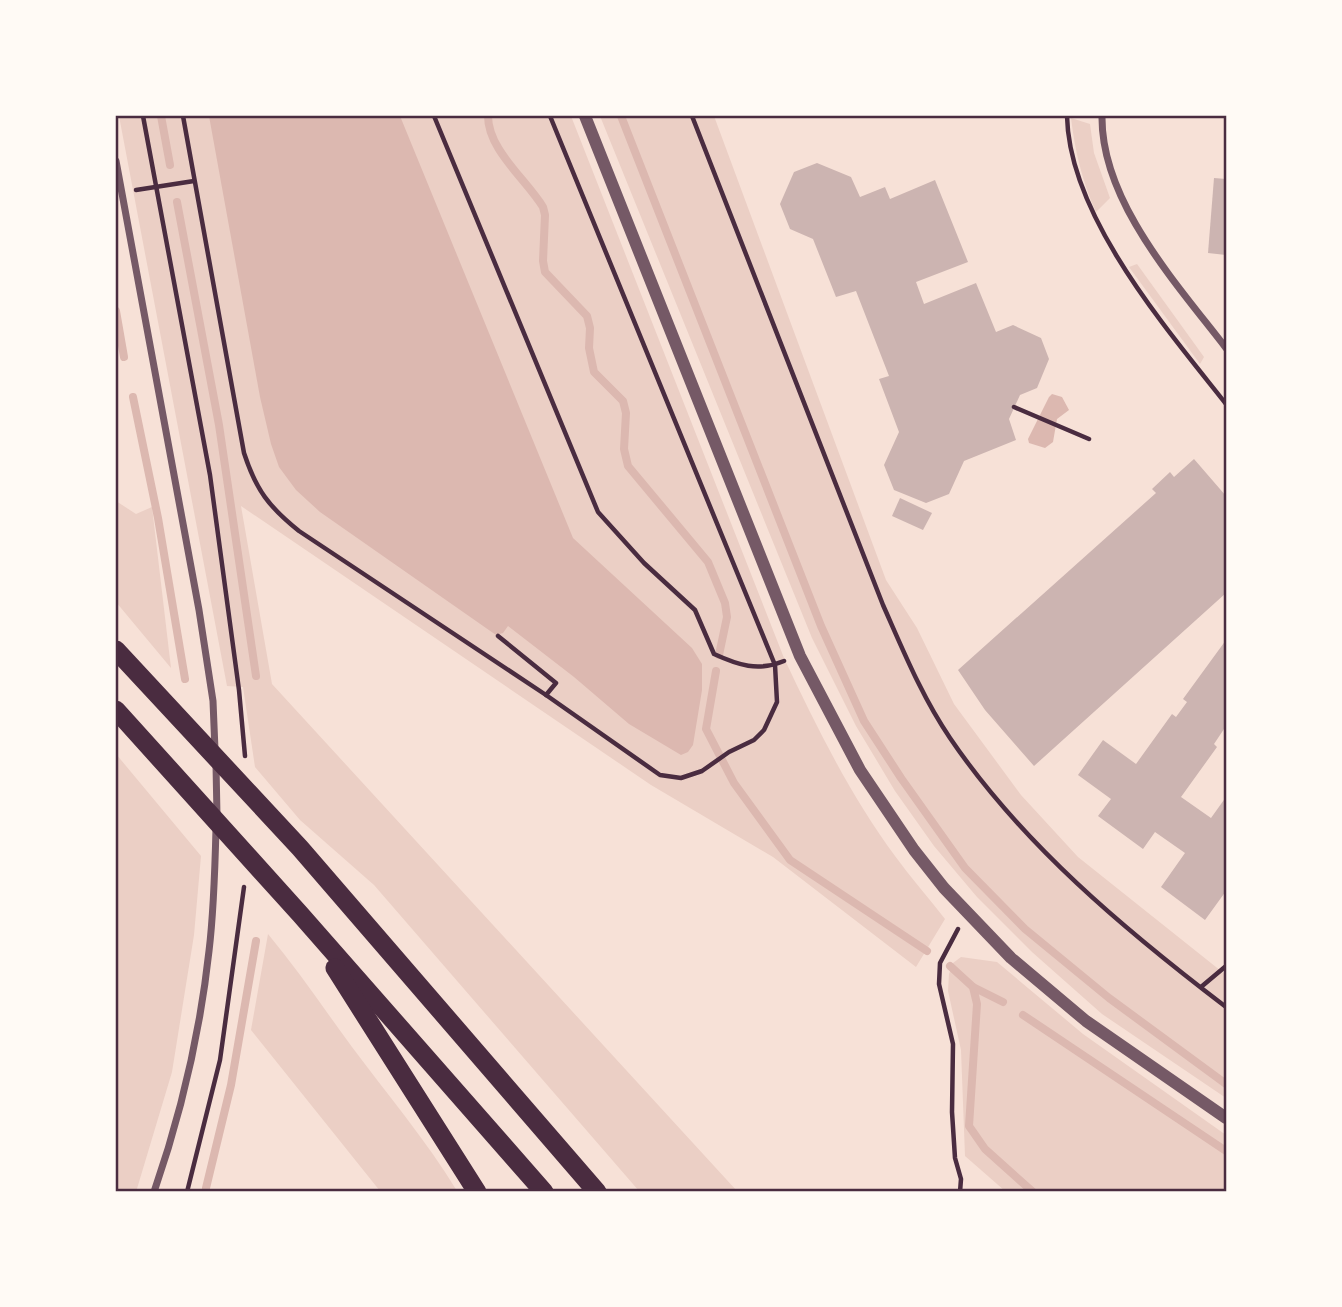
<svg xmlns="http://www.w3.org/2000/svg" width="1342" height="1307" font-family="Overpass,sans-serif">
<rect width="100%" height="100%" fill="#f7e1d7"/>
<g fill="#ebcfc5">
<path d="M119,116H571L784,658C816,726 850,795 895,856C911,878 929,898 945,919L916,967L773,857L651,785L241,506L272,684L737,1191H639L374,885L300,820L255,767L243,687L227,686Z"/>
<path d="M600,116H714L886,580L917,628L954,704L1021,795L1078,857L1226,975V1098L1102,1014L1032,952L977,897L934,846L895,791L856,726L812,638Z"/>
<path d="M1071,118L1090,124L1094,153L1110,198L1096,212C1082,181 1075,151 1071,118Z"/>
<path d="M1137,264L1204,357L1200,364L1129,267Z"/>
<path d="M116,501L136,514L152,507L171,668L116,602Z"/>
<path d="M116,754L201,856L194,935L172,1072L136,1192L116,1191V859L117,857L116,854Z"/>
<path d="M268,934C298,970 324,1009 352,1047C387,1094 426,1140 457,1191H380L251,1030Z"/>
<path d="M961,957L997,962L1083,1034L1226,1135V1191H1005L965,1156L961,1050L948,991L949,974L953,963Z"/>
</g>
<g fill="#dcb8b0">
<path d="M209,116H400L573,538L692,648L702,664V690L693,745L688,752L681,755L629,724L574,677L508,626L503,633L496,635L320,512L296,490L279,467L271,444L260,397Z"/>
<path d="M1052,394L1062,397L1069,410L1057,419L1053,442L1045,448L1029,443L1028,439L1049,397Z"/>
</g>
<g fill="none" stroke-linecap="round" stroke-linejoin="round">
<g stroke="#dcb8b0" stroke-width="8">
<path d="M161,116L170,165"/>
<path d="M488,116C488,150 526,179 543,207L545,215L543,261L545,272L587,316L590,328L589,348L594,372L623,401L626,413L624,449L628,466L708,562L725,603L727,617L719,655"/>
<path d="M621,116L821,626L864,721L901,778L965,868L1025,929L1109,998L1226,1084"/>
<path d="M177,202L219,425L256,676"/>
<path d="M116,311L124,357"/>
<path d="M133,397L158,518L185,679"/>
<path d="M716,671L706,729L734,783L790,860L927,951"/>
<path d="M950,966L973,987L977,1004L969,1126L985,1149L1033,1192"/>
<path d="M973,987L1003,1002"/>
<path d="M1023,1015L1226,1151"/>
<path d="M206,1188L231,1085L256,941"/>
</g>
</g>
<g fill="#ccb4b1">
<path d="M817,163L851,177L860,197L885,187L890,199L935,180L968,262L916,282L924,304L976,283L996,332L1013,325L1041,338L1049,359L1037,388L1020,395L1009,419L1016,440L964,461L949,494L926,503L894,490L884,465L899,432L879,379L889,376L856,291L836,297L813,239L790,229L780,204L794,172Z"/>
<path d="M1214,178L1226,179V255L1208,253Z"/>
<path d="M1194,459L1226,496V593L1034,766L985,710L958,670L1156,493L1152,489L1170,472L1174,477Z"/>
<path d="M900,498L932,513L923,530L892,516Z"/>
<path d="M1226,640V731L1224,729L1214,744L1217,747L1181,797L1211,818L1226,797V891L1205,920L1161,887L1185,853L1155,832L1143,849L1098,816L1111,799L1078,775L1103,740L1136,764L1172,714L1176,717L1187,702L1183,699Z"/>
</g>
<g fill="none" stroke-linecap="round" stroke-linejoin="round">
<g stroke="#4a2c40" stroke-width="4.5">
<path d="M143,116L210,475L239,690L245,756"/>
<path d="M183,116L244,453C256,490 269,507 299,531L546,695L660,775L681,778L702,771L729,752L754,740L764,730L777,702L775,665L550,116"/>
<path d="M434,116L598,512L644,563L695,610L714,654C738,665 758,672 784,661"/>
<path d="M692,116L883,605C903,650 922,697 950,738C1022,844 1125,930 1226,1007"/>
<path d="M1067,116C1069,216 1166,328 1226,404"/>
<path d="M136,190L194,181"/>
<path d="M1014,407L1089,439"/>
<path d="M498,636L556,683L546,695"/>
<path d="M958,929L940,963L939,984L953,1044L952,1112L955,1158L961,1179L960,1192"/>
<path d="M1201,987L1226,966"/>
<path d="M187,1192L220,1060L244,887"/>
</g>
<g stroke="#755966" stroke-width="7">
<path d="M1102,116C1101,201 1176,283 1226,348"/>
<path d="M116,161L199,610L213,701L215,750"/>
<path d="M216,765L217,816"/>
<path d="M154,1192C181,1114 200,1033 209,951C214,910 215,869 216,828"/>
</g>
<path stroke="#755966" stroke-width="12" d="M585,116L800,656L860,770L914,850L944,888L1011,958L1086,1021L1226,1118"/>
<g stroke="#4a2c40" stroke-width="19">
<path d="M116,650L300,848L597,1192"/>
<path d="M116,710L300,914L544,1192"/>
<path d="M335,968L477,1192"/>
</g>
</g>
<rect width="1342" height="1307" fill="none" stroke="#fffaf5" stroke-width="234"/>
<rect x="117" y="117" width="1108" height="1073" fill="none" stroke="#4a2c40" stroke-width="2.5"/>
</svg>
